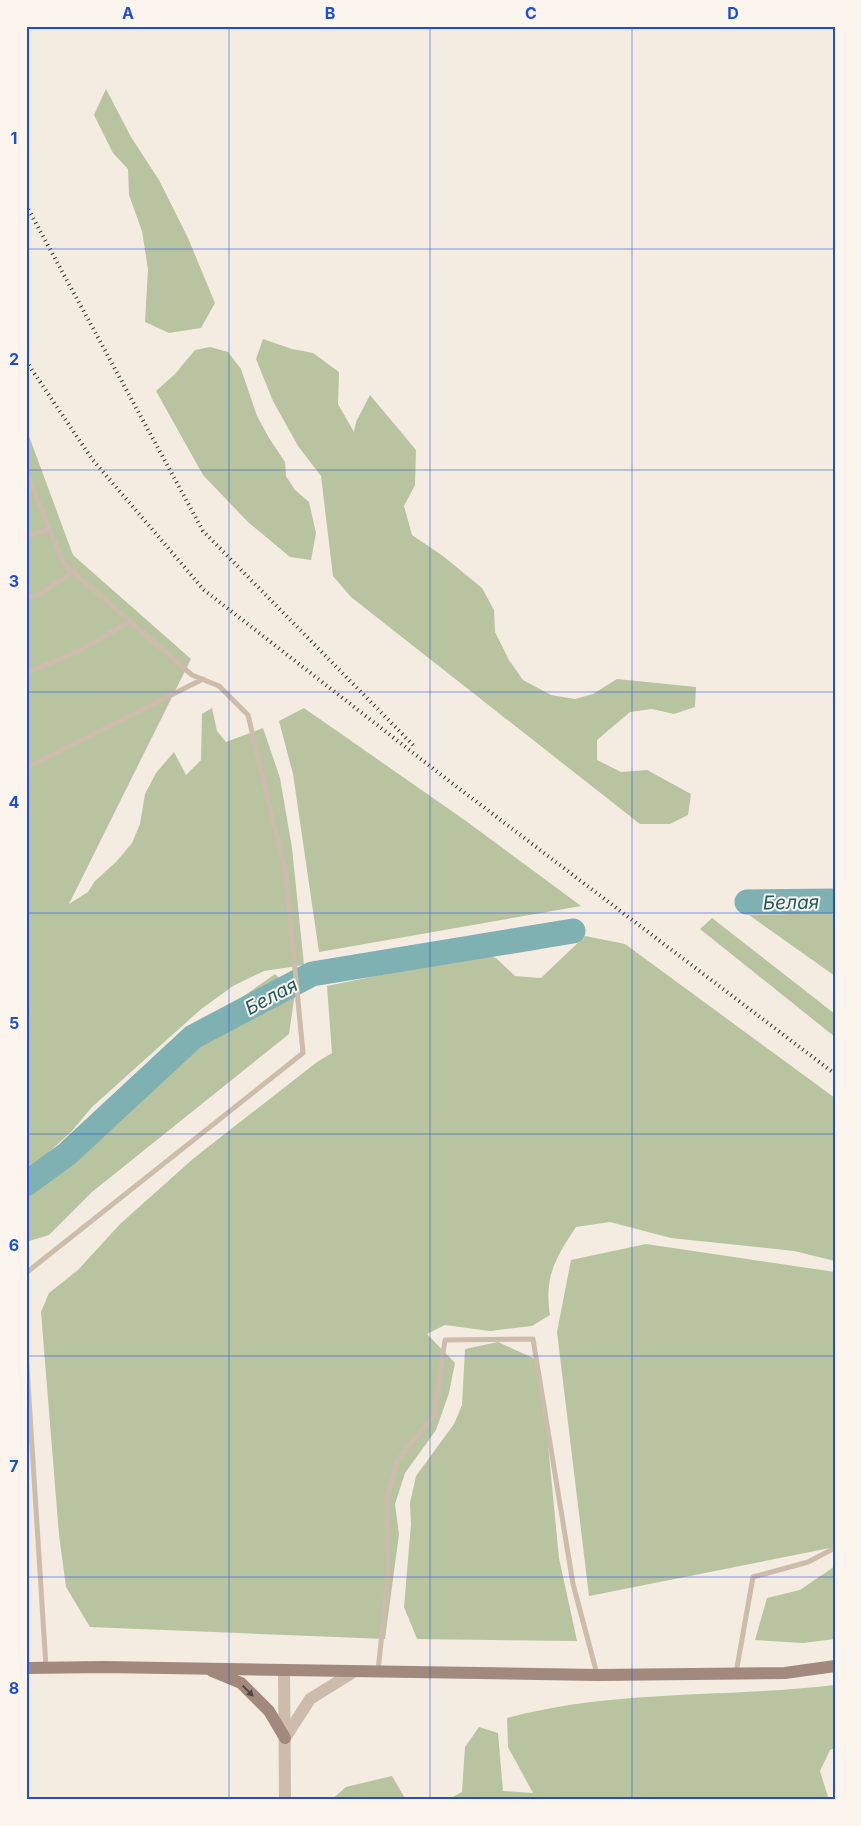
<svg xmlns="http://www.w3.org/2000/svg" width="861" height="1826" font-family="Inter,sans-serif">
<rect width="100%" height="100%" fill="#f4ebe1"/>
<g fill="#b8c4a0">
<path d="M106,89L131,137L159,180L188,238L215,303L201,328L169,333L145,322L148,269L142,231L129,195L128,169L113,153L94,115Z"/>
<path d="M263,339L292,349L313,353L339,372L338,404L354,432L356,422L370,395L416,450L415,485L404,506L412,535L443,556L482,588L494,610L495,632L509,660L523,680L551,695L575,699L593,694L617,679L696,687L695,707L674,714L652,709L630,712L597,740V760L621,772L647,770L691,794L688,815L670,824H640L351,597L333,576L321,476L298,446L273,401L256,359Z"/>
<path d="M210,347L228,352L241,369L257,416L269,438L285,462L286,476L295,490L309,502L316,533L311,560L290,557L248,522L203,475L156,391L175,374L195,350Z"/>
<path d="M26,428L73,555L191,659L69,904L88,892L95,881L116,862L132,843L140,824L145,794L156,773L174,752L186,775L201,760L202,714L212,708L217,731L226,742L263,728L280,778L292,848L304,965L264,971L233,986L200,1010L92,1107L72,1131L26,1173Z"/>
<path d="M304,708L466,821L581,906L319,952L293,774L279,721Z"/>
<path d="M831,913L835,916V976L749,915Z"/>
<path d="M712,918L835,1014V1037L700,929Z"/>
<path d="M585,936L625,944L835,1098V1261L794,1251L671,1238L610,1222L576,1227C555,1259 544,1277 550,1315L532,1326L490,1331L445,1325L427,1334L455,1363L449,1393L436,1430L405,1473L395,1504L399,1534L385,1639L90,1627L66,1587L59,1535L41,1312L49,1293L78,1270L120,1224L194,1158L317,1062L332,1053L327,986L483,954L496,958L515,976L541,978Z"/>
<path d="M275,974L295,993L289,1034L92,1192L49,1235L26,1242V1186L93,1143L143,1091L184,1041L224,1010Z"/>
<path d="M646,1244L835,1272V1547L589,1596L557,1332L571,1260Z"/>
<path d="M498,1342L535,1359L547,1434L559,1558L577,1641L417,1639L404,1607L411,1524L410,1503L416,1476L454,1424L462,1405L465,1349Z"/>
<path d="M835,1566V1639L803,1643L755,1640L767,1598L800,1590Z"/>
<path d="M835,1685V1748L830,1750L820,1771L829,1800H447L462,1792L465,1747L479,1727L498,1733L503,1791L533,1793L508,1747L507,1718C613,1689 726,1698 835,1685Z"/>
<path d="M392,1776L406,1800H331L346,1787Z"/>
</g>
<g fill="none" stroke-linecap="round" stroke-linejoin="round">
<g stroke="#7fb0b2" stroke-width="25">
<path d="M747,902L835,901"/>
<path d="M26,1184L67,1154L193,1037L312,974L573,931"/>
</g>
<g stroke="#cdbbac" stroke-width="5">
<path d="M26,472L64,564L192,675L219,686L248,715L286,875L303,1053L26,1273"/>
<path d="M26,536L50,529"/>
<path d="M26,598L41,594L74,571"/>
<path d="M26,673L79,651L130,621"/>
<path d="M26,768L203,679"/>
<path d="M26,1351L46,1667"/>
<path d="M378,1671L388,1576L387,1497L398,1459L434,1416L445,1340L533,1339L573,1584L597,1674"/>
<path d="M736,1673L753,1577L808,1562L835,1548"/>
</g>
<g stroke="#cdbbac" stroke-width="12">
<path d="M284,1670L285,1800"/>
<path d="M285,1738L310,1699L355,1671"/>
</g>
<g stroke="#a18a7d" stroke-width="12">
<path d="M26,1668L104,1667L597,1675L785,1673L835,1666"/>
<path d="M212,1671L241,1683L269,1711L285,1738"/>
</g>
<g stroke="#3b302b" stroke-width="4" stroke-dasharray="1 4" stroke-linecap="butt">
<path d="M26,205L203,531L415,747"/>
<path d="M26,361L92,459L204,590L444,777L835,1074"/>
</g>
</g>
<defs><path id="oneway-solid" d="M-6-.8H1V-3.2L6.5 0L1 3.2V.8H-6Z" transform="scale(1.25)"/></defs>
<use fill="#544640" href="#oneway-solid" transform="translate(248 1691) rotate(45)"/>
<path fill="none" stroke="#1d4ed8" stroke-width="1" stroke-opacity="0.55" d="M229,26V1800M430,26V1800M632,26V1800M26,249H835M26,470H835M26,692H835M26,913H835M26,1134H835M26,1356H835M26,1577H835"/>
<g text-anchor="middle" stroke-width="4" stroke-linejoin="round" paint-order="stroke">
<g font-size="19" font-style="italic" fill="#1f5a5e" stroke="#fbf5ee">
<text transform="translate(791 902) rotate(-1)" y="7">Белая</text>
<text transform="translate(271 996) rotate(-28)" y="7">Белая</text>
</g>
</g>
<rect width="861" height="1826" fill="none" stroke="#fbf5ee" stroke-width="55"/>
<rect x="28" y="28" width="806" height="1770" fill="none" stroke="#1d4ed8" stroke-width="2"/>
<g font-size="16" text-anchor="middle" font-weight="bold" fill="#1d4ed8">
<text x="128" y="19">A</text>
<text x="330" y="19">B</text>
<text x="531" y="19">C</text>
<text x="733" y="19">D</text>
<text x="14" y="144">1</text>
<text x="14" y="365">2</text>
<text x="14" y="587">3</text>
<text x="14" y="808">4</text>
<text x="14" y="1029">5</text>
<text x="14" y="1251">6</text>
<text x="14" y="1472">7</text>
<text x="14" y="1694">8</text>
</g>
</svg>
